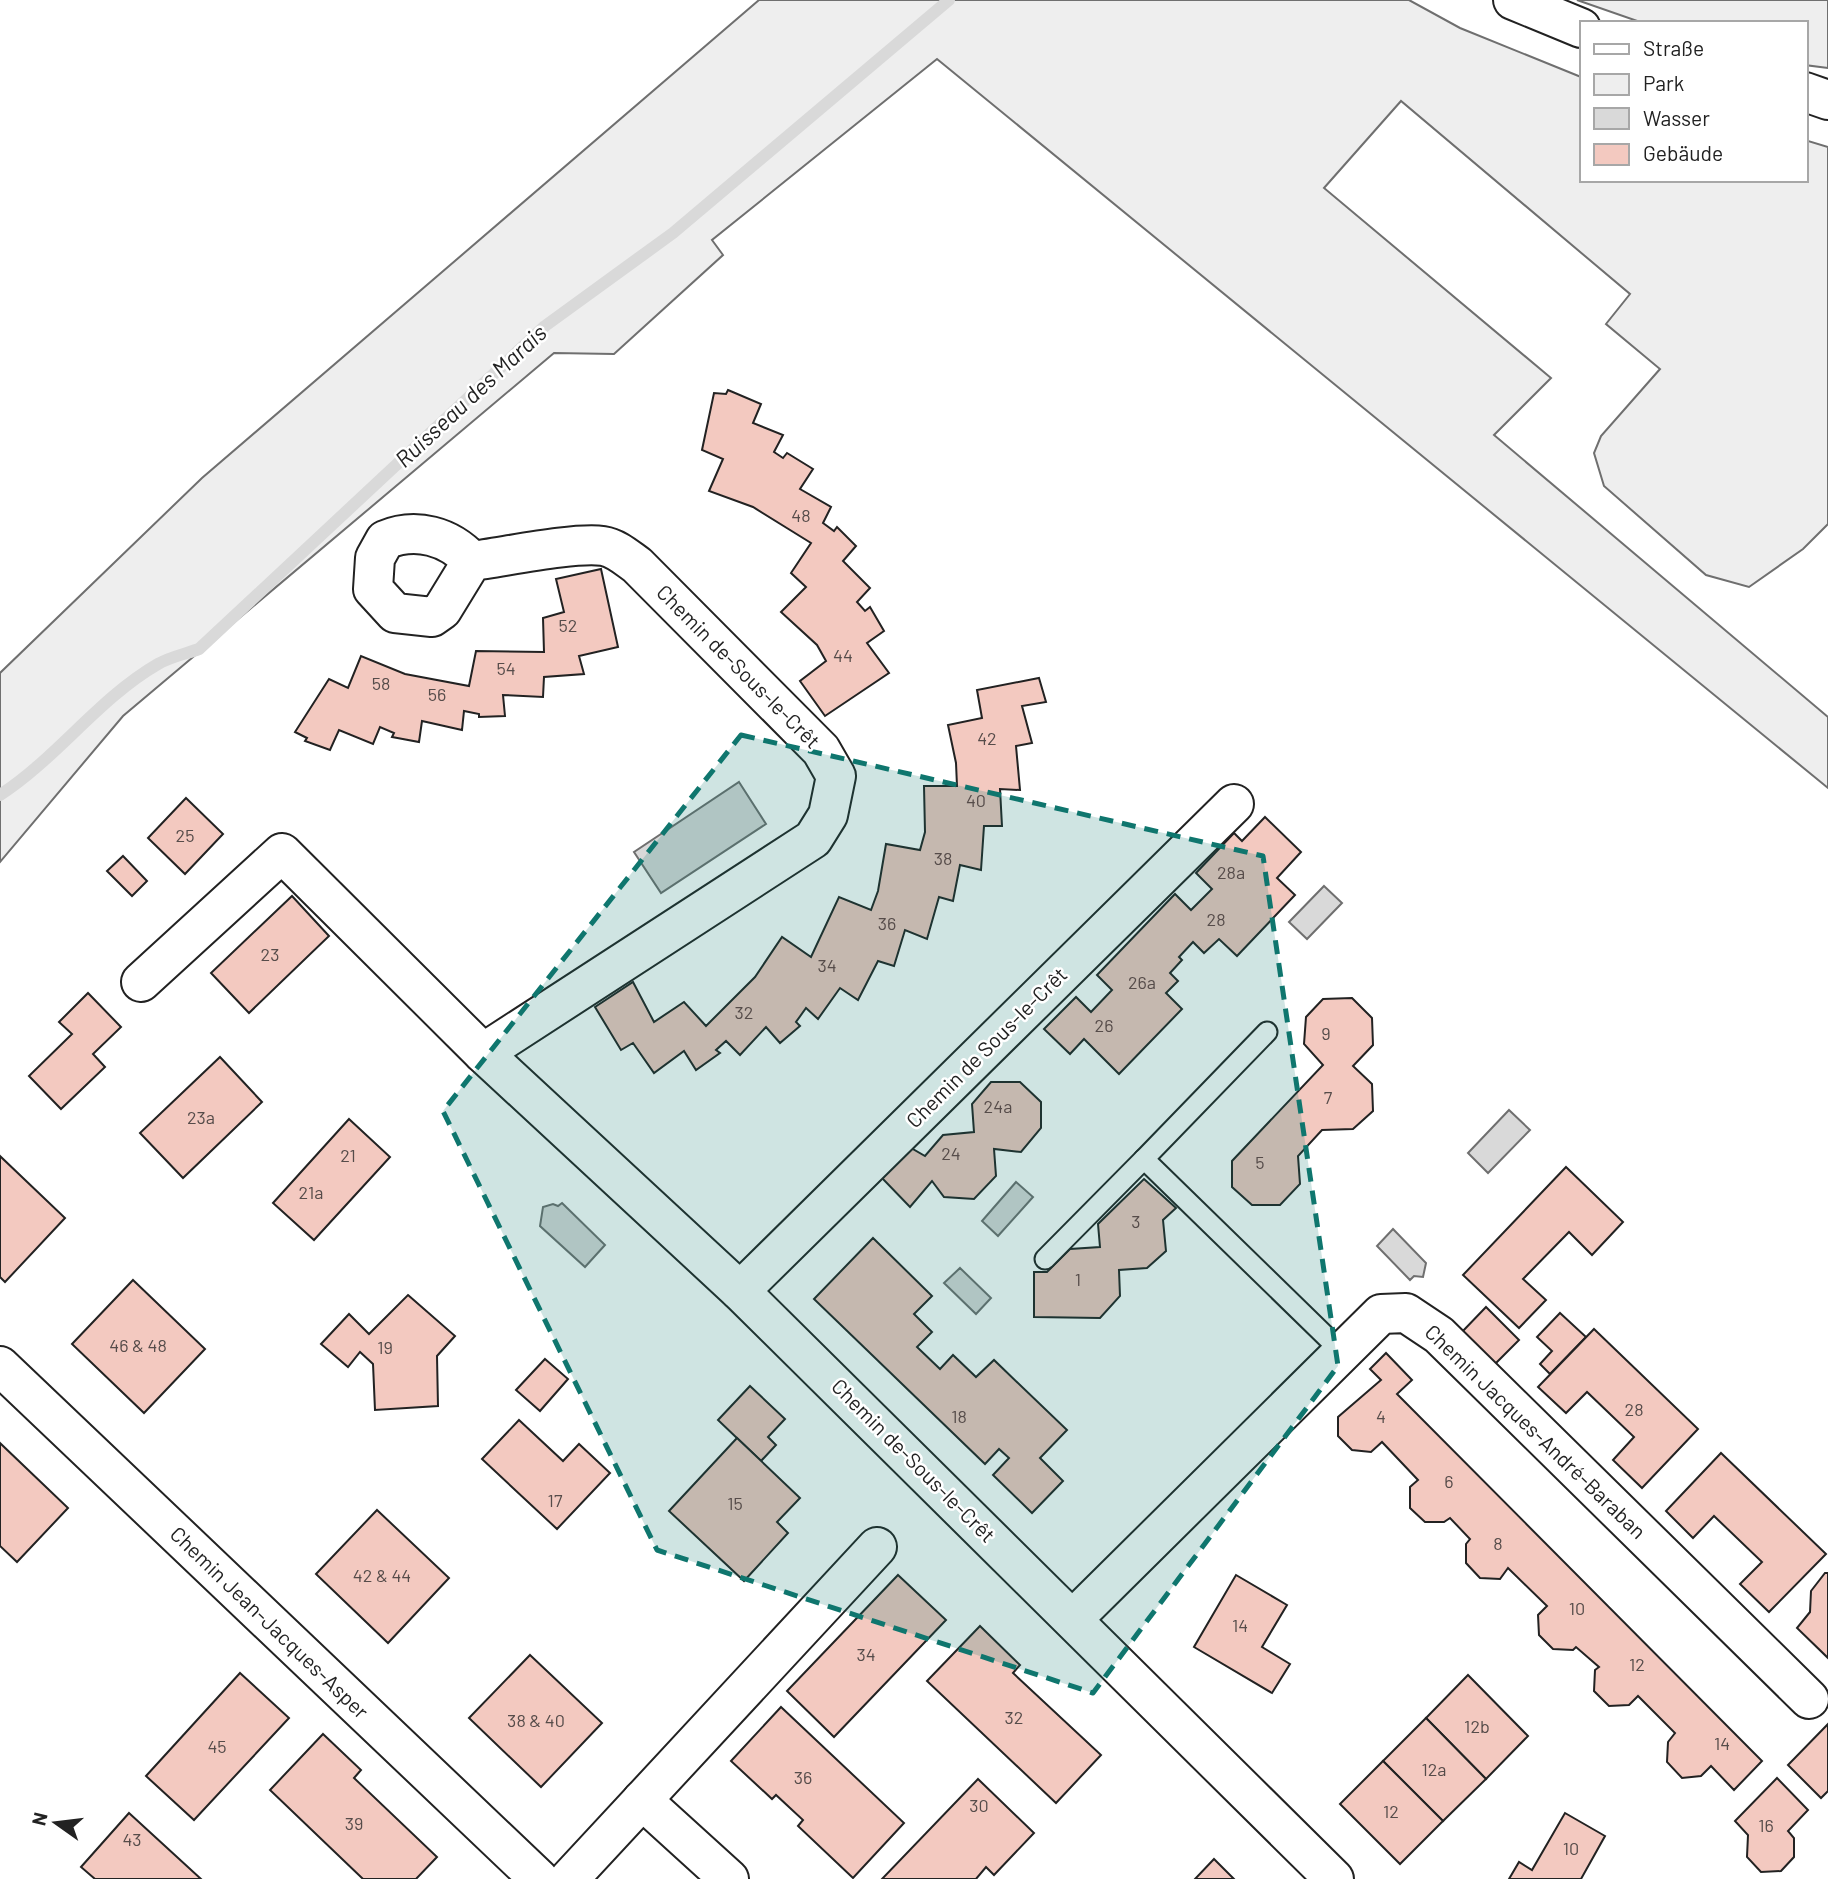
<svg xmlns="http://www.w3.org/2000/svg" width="1828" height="1879" font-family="Barlow,sans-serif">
<rect width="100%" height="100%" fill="#fff"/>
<g fill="#eee" stroke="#6f6f6f" stroke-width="2">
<path d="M759,0H1409L1460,28L1581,77V180H1805V140L1828,147V524L1803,549L1749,587L1706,575L1604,486L1594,453L1601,436L1660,369L1606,324L1630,294L1401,101L1324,188L1551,378L1494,435L1828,717V788L937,59L712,240L723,255L614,354L554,353L123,716L0,862V673L202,478Z"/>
<path d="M1577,0H1828V68L1805,65V23H1643Z"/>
</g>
<g fill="#d9d9d9" stroke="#6f6f6f" stroke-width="2">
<path d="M739,782L766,824L661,893L634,852Z"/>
<path d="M1324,886L1342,903L1307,939L1289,922Z"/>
<path d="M1509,1110L1530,1130L1488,1173L1468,1153Z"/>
<path d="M1016,1182L1033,1197L998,1236L982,1221Z"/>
<path d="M562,1203L605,1245L585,1267L540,1226L543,1207L553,1204L558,1206Z"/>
<path d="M1393,1229L1426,1263L1423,1277L1414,1276L1410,1280L1377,1246Z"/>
<path d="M960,1268L991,1298L976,1314L944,1283Z"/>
</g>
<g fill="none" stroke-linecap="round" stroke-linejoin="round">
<path stroke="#d9d9d9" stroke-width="12" d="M0,795C57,758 99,698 158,664C170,657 185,654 199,649L545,326L673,233L949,0"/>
</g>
<g fill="#f3c9c0" stroke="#222" stroke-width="2">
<path d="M728,390L761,404L753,423L783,435L774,452L783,458L787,453L813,469L800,489L831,507L823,523L834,531L837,527L856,546L843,561L870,588L857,602L865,611L870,607L884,631L867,643L889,673L825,716L800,681L826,661L817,645L781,612L806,587L791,573L811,543L753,507L709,491L723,459L702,450L714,393L726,394Z"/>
<path d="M601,569L618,647L579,656L584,674L544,677L543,697L503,695L505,716L479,717V714L464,711L462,730L422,721L419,742L392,737L394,733L380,727L373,744L339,730L330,750L305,741L307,738L295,732L329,679L348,688L361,656L405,674L469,686L476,651L544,652L543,618L564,612L556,579Z"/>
<path d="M1039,678L1046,702L1022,706L1032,743L1016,746L1020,790L1000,789L1002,826H984L981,870L960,865L953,901L939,897L927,939L905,930L894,966L878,961L858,1000L840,988L818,1019L806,1008L796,1022L800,1026L780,1043L766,1027L740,1055L726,1041L716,1050L720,1053L696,1070L684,1051L654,1073L633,1043L621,1050L595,1007L633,982L654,1022L684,1002L706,1026L755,977L782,937L811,957L839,897L871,910L878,891L886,844L920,850L925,832L924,786H957L956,763L948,725L982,718L977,690Z"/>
<path d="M186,798L223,834L185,874L148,838Z"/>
<path d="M1265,817L1301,852L1277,878L1295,895L1237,956L1219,939L1204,953L1193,942L1179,957L1182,960L1170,973L1178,981L1166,993L1182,1009L1119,1074L1084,1039L1070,1054L1044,1029L1076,997L1091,1012L1112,990L1097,975L1175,894L1191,910L1212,889L1196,873L1234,833L1242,841Z"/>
<path d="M123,856L147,881L132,896L107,871Z"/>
<path d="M292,896L329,936L249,1013L211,973Z"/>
<path d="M88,993L121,1027L93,1054L105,1067L61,1109L29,1076L72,1034L59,1022Z"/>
<path d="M1352,998L1372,1018L1373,1045L1353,1066L1372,1084L1373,1111L1353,1129L1322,1130L1298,1156L1300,1184L1280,1205H1252L1232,1187V1161L1323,1065L1304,1044L1306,1017L1323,999Z"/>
<path d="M220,1057L262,1102L183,1178L140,1133Z"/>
<path d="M991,1082H1020L1041,1102V1128L1021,1152L994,1149L996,1176L974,1199L944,1197L932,1181L910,1207L882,1178L911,1148L925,1156L943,1135L974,1132L972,1104Z"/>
<path d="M349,1119L390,1157L314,1240L273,1203Z"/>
<path d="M0,1156L65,1218L5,1282L0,1277Z"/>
<path d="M1566,1167L1623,1222L1592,1255L1569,1232L1523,1279L1546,1300L1519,1328L1463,1275Z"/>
<path d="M1144,1179L1176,1208L1163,1220L1166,1251L1147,1268L1119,1270L1120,1296L1100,1318L1034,1317V1272H1047L1070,1249L1100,1247L1098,1224Z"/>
<path d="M873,1238L932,1296L914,1314L932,1332L917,1347L940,1369L953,1355L976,1377L994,1360L1067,1430L1040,1458L1063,1481L1032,1513L993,1475L1009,1458L999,1449L985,1464L814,1299Z"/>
<path d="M133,1280L205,1349L144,1413L72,1344Z"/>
<path d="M408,1295L455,1336L437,1356L438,1406L375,1410L373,1364L360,1352L348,1367L321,1344L349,1314L369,1334Z"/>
<path d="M1486,1307L1519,1340L1493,1366L1460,1334Z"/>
<path d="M1560,1313L1586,1337L1550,1374L1540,1364L1552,1351L1537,1337Z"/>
<path d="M1594,1329L1698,1429L1642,1488L1613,1460L1634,1437L1587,1392L1566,1413L1538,1387Z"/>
<path d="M1386,1353L1412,1380L1397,1394L1762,1761L1734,1790L1711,1766L1701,1776L1682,1778L1667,1762L1668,1742L1675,1733L1638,1696L1629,1705L1609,1706L1594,1691L1595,1670L1599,1667L1576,1647L1573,1650L1553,1649L1539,1635L1538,1615L1547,1606L1508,1568L1500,1579L1480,1578L1466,1563V1544L1470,1539L1450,1518L1444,1522H1425L1410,1508V1487L1418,1480L1382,1442L1371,1452L1352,1450L1338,1436V1417L1381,1380L1370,1369Z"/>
<path d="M545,1359L568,1379L540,1411L516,1390Z"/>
<path d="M750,1386L785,1419L768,1437L776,1445L761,1461L718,1420Z"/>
<path d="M519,1420L563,1461L579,1444L610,1473L557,1529L482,1459Z"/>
<path d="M737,1438L800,1498L777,1522L788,1533L744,1581L669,1511Z"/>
<path d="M0,1443L68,1508L17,1562L0,1546Z"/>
<path d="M1721,1453L1826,1554L1769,1612L1740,1584L1762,1562L1714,1516L1693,1538L1666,1511Z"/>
<path d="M377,1510L449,1578L388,1643L316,1574Z"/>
<path d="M1825,1573H1828V1658L1797,1628L1810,1612L1811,1591Z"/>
<path d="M898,1575L946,1620L834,1737L787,1691Z"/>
<path d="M1236,1575L1287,1605L1262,1647L1290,1664L1272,1693L1194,1647Z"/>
<path d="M980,1626L1020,1665L1013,1673L1101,1755L1056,1803L927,1681Z"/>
<path d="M530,1655L602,1723L541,1787L469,1718Z"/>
<path d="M240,1673L289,1718L194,1820L146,1776Z"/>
<path d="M1468,1675L1528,1736L1486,1779L1426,1718Z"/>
<path d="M781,1707L904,1823L853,1878L798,1826L803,1820L776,1795L772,1799L731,1761Z"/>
<path d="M1426,1718L1486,1779L1443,1821L1383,1761Z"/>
<path d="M1828,1724V1791L1821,1798L1788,1765Z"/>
<path d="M323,1734L361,1770L354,1778L437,1857L416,1879H363L270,1790Z"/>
<path d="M1383,1761L1443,1821L1400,1864L1340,1804Z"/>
<path d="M1777,1778L1808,1810L1788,1831L1794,1838V1857L1781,1871L1761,1872L1747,1857L1748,1835L1735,1821Z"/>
<path d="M978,1779L1034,1833L994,1875L986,1867L976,1879H882Z"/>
<path d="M129,1813L201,1879H95L81,1867Z"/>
<path d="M1565,1813L1605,1836L1581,1879H1509L1519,1862L1532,1870Z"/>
<path d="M1214,1859L1234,1879H1195Z"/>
</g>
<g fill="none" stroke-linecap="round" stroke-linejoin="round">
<g stroke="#222" stroke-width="23">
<g id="service">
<path d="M1144,1159L1267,1032"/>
<path d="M1045,1259L1144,1159L1342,1352"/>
</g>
</g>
<g stroke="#222" stroke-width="42">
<g id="minor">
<path d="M472,561L442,610L432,617L395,613L373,589L375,558L385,540C416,527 449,536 472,561C504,557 574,542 603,546C616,548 627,558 637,565L821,750L836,776L828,815L813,839L483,1053"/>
<path d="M141,982L282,853L483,1053L740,1291L1334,1879"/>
<path d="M740,1291L1234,804"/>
<path d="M0,1366L539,1879"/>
<path d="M1073,1619L1381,1314L1406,1313L1439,1335L1809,1699"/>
<path d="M642,1800L729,1879"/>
<path d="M569,1879L877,1547"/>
</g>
</g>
<g stroke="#222" stroke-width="42">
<g id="tertiary">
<path d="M1513,0L1581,28"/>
<path d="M1805,92L1828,100"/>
</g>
</g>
<use href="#service" stroke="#fff" stroke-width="19"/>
<use href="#minor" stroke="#fff" stroke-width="38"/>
<use href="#tertiary" stroke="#fff" stroke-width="38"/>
</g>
<path fill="#0f766e" fill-opacity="0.2" stroke="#0f766e" stroke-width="5" stroke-dasharray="14 9" stroke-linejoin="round" d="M741,735L1263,856L1338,1366L1093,1693L657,1550L443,1111Z"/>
<g text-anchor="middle" stroke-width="5" stroke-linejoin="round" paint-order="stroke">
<g font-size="18" fill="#564c4a">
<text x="801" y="522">48</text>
<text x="568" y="632">52</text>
<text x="843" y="662">44</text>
<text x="506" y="675">54</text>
<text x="381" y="690">58</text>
<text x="437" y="701">56</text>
<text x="987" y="745">42</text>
<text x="976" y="807">40</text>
<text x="185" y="842">25</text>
<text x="943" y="865">38</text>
<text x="1231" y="879">28a</text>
<text x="1216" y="926">28</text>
<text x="887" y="930">36</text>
<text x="270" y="961">23</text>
<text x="827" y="972">34</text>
<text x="1142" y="989">26a</text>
<text x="744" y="1019">32</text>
<text x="1104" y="1032">26</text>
<text x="1326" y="1040">9</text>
<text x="1328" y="1104">7</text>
<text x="998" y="1113">24a</text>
<text x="201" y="1124">23a</text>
<text x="951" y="1160">24</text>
<text x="348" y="1162">21</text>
<text x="1260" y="1169">5</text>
<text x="311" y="1199">21a</text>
<text x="1136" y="1228">3</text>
<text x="1078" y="1286">1</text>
<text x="138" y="1352">46 &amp; 48</text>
<text x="385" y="1354">19</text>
<text x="1634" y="1416">28</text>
<text x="959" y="1423">18</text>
<text x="1381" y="1423">4</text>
<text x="1449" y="1488">6</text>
<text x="555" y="1507">17</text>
<text x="735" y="1510">15</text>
<text x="1498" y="1550">8</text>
<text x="382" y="1582">42 &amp; 44</text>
<text x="1577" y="1615">10</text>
<text x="1240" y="1632">14</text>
<text x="866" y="1661">34</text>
<text x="1637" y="1671">12</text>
<text x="1014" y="1724">32</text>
<text x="536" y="1727">38 &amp; 40</text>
<text x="1477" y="1733">12b</text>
<text x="1722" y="1750">14</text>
<text x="217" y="1753">45</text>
<text x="1434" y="1776">12a</text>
<text x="803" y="1784">36</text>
<text x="979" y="1812">30</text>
<text x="1391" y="1818">12</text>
<text x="354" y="1830">39</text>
<text x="1766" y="1832">16</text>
<text x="132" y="1846">43</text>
<text x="1571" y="1855">10</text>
</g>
<g font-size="21" fill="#222" stroke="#fff">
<text transform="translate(738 667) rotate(45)" y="7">Chemin de-Sous-le-Crêt</text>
<text transform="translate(987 1048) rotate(-45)" y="7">Chemin de Sous-le-Crêt</text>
<text transform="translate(1535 1432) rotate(44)" y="7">Chemin Jacques-André-Baraban</text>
<text transform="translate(913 1461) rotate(45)" y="7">Chemin de-Sous-le-Crêt</text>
<text transform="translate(269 1623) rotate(44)" y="7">Chemin Jean-Jacques-Asper</text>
</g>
<g font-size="23" font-style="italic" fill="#222" stroke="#fff">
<text transform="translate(471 396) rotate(-43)" y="8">Ruisseau des Marais</text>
</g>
</g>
<rect x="1580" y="21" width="228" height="161" fill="#ffffff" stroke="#a7a7a7" stroke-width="2"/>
<rect x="1594" y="44" width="35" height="10" fill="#ffffff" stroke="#a7a7a7" stroke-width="2"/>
<text x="1643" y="56" font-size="21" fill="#222222">Straße</text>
<rect x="1594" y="74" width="35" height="21" fill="#eeeeee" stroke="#a7a7a7" stroke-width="2"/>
<text x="1643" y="91" font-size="21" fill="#222222">Park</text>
<rect x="1594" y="108" width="35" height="21" fill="#d9d9d9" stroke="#a7a7a7" stroke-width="2"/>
<text x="1643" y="126" font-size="21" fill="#222222">Wasser</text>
<rect x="1594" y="144" width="35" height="21" fill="#f3c9c0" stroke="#a7a7a7" stroke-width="2"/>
<text x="1643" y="161" font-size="21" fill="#222222">Gebäude</text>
<g transform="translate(56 1823) rotate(284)" stroke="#ffffff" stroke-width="5" paint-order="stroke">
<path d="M0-5L12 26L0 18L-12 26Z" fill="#222222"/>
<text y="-10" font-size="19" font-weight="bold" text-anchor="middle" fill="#222222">N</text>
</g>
</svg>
